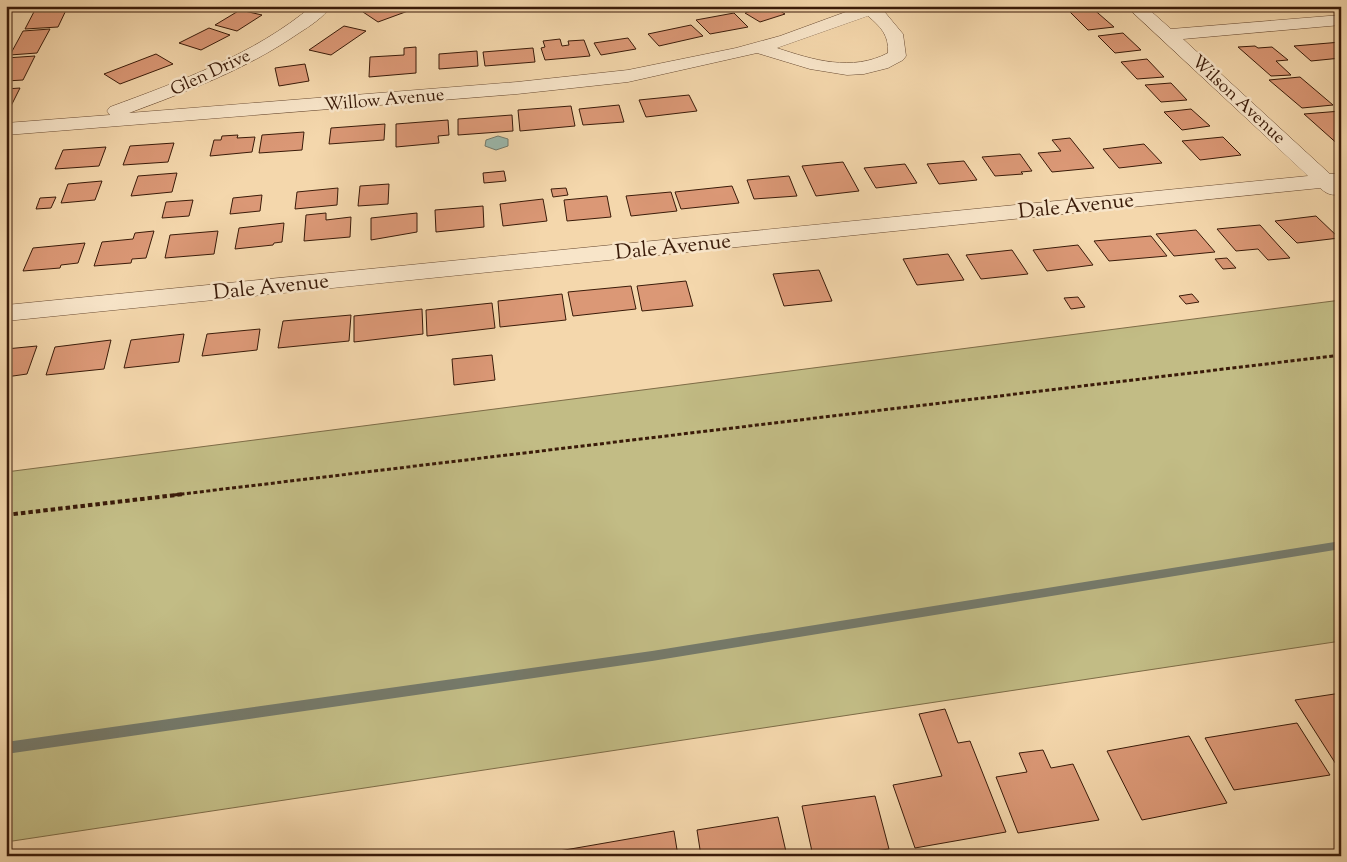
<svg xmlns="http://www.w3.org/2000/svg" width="1347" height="862" font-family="'Sorts Mill Goudy',serif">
<rect width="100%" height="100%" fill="#f4d7ac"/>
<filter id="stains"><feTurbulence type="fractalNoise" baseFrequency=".004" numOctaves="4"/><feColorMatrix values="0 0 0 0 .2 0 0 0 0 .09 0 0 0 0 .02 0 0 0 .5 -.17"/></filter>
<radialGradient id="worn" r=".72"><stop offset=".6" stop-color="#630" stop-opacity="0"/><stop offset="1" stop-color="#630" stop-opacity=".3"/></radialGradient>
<path fill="#c2bc85" stroke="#7e6c47" d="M1341,300V641L6,842V472Z"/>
<path fill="#9cb9ad" stroke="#757a6b" d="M498,136L508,139V146L496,150L485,146L486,140Z"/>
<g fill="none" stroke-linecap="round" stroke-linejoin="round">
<path fill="#757a6b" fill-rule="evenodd" d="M1341,541V549L652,661L6,754V742L652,651Z"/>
</g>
<g fill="#db9876" stroke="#3a1b09">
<path d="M37,6H68L58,27L25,29Z"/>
<path d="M380,6H400L408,11L378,22L363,12Z"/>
<path d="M767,6H772L785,14L760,22L745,13Z"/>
<path d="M1091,7L1114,27L1088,30L1067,9Z"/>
<path d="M240,10L262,15L237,31L215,25Z"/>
<path d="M734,13L748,27L710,34L696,20Z"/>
<path d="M691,25L703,36L659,46L648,34Z"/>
<path d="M344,26L366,31L331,55L309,50Z"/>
<path d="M209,28L230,35L201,50L179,43Z"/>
<path d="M50,29L37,53L10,55L23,31Z"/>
<path d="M1123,33L1141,50L1115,53L1098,36Z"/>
<path d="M628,38L636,49L601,55L594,43Z"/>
<path d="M560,39L562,46L569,45L568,41L584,40L590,56L545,60L541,48L545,47L543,41Z"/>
<path d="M1341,42V58L1311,61L1294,46Z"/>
<path d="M1255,46L1258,48L1272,47L1288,60L1276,61L1291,75L1271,76L1238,47Z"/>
<path d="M416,47V73L369,77L370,57L404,55V48Z"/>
<path d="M533,48L535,62L485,66L483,52Z"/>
<path d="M477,51L478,66L439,69V54Z"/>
<path d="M156,54L173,64L120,84L104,74Z"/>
<path d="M35,56L23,80L6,81V58Z"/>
<path d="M1147,59L1164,77L1137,79L1121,62Z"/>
<path d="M305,64L309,81L279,86L275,68Z"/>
<path d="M1300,77L1333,105L1302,108L1269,80Z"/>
<path d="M1171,83L1187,100L1161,102L1145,85Z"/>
<path d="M20,88L9,110H6V89Z"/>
<path d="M689,95L697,111L646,117L639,100Z"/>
<path d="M619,105L624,122L583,125L579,109Z"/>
<path d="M571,106L575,126L520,131L518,110Z"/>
<path d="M1191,109L1210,126L1182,130L1164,112Z"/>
<path d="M1341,111V147L1304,114Z"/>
<path d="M512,115L513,131L458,135V119Z"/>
<path d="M448,120L449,135L438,136L439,143L396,147V124Z"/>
<path d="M385,124L384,140L329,144L331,128Z"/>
<path d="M304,132L302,150L259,153L262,135Z"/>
<path d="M238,135L237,138L255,137L252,152L210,156L214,140H221L222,136Z"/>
<path d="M1223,137L1241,155L1200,160L1182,141Z"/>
<path d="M1070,138L1094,168L1052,172L1038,153L1061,151L1052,140Z"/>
<path d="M174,143L168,162L123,165L130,146Z"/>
<path d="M1144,144L1162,163L1119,168L1103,149Z"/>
<path d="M106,147L99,166L55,169L63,150Z"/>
<path d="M1020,154L1032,171L1021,172L1023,174L995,176L982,157Z"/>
<path d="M964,161L977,180L939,184L927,164Z"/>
<path d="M843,162L859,191L816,196L802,166Z"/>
<path d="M905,164L917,183L876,188L864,168Z"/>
<path d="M504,171L506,181L484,183L483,173Z"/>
<path d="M177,173L172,192L131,196L138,176Z"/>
<path d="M789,176L797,196L754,199L747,180Z"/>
<path d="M102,181L95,200L61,203L68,184Z"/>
<path d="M389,184L388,204L358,206L360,186Z"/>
<path d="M732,186L739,203L681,209L675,192Z"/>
<path d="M338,188L337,205L295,209L297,192Z"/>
<path d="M566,188L568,195L553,197L551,189Z"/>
<path d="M671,192L677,211L631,216L626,196Z"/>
<path d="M262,195L260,211L230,214L233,198Z"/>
<path d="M607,196L611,217L567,221L564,200Z"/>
<path d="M56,197L51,208L36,209L40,198Z"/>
<path d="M543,199L547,221L503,226L500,204Z"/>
<path d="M193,200L189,216L162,218L166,202Z"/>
<path d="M483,206L484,227L436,232L435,210Z"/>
<path d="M326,213V220L351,217L350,237L304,241L306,215Z"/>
<path d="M417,213V232L371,240V218Z"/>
<path d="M1316,216L1339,238L1297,243L1275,221Z"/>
<path d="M284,223L282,242L274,243L273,245L235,249L239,228Z"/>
<path d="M1260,225L1290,258L1268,260L1258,249L1236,251L1217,229Z"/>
<path d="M1196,230L1215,252L1174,256L1156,234Z"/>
<path d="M154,231L146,258L132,259L131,263L94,266L102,242L133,239L135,233Z"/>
<path d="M218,231L214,254L165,258L170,235Z"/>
<path d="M1151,236L1167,256L1109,261L1094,241Z"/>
<path d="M85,243L78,263L61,265L60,268L23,271L33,248Z"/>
<path d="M1078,245L1093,265L1047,271L1033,250Z"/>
<path d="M1012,250L1028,274L981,279L966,255Z"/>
<path d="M948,254L964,280L917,285L903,259Z"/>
<path d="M1227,258L1236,268L1223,269L1215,259Z"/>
<path d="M819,270L832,301L784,306L773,274Z"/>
<path d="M686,281L693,306L642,311L637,286Z"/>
<path d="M631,286L636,309L573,316L568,292Z"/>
<path d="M562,294L566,320L500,327L498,301Z"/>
<path d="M1192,294L1199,302L1186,304L1179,296Z"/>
<path d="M1078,297L1085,307L1071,309L1064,298Z"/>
<path d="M492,303L495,328L427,336L426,310Z"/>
<path d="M422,309L423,334L354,342V316Z"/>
<path d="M351,315L349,341L278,348L283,321Z"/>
<path d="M260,329L257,350L202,356L207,334Z"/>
<path d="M184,334L179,362L124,368L131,340Z"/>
<path d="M111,340L104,369L46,375L55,347Z"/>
<path d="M37,346L27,374L6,377V349Z"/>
<path d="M492,355L495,380L454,385L452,359Z"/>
<path d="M1341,693V772L1295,700Z"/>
<path d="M945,709L958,743L970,741L1006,832L915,848L893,785L942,776L919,714Z"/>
<path d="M1297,723L1330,775L1234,790L1205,738Z"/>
<path d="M1189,736L1227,803L1142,820L1107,751Z"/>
<path d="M1043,750L1051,768L1073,764L1099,820L1018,833L996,777L1027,772L1019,753Z"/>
<path d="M875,796L889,849L839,856H813L802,806Z"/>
<path d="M778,817L787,856H701L697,830Z"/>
<path d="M674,831L678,856H560L559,851Z"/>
</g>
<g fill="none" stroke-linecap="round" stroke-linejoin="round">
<g stroke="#684a32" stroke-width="1">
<g id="minor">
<path d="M312,6H331C324,17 310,26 299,33C247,69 188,91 129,113L517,82L628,70L736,48L780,36L862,6H887L883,10L903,34L906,56L903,60L888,68L864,74L847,75L810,69L757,53L628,82L517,94L6,135V123L110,115L107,111L110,107C180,81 254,55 312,6ZM868,16C881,27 889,35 888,53C852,72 813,60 777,48Z"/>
<path d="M1126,6H1145L1171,29L1341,15V25L1183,39L1330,174L1341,173V194C1331,196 1327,194 1320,188L6,321V305L1308,176Z"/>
</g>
</g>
<path stroke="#3a1b09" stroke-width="3" stroke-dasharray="4 2.5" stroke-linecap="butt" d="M174,495L1341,355"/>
<path stroke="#3a1b09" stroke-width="4" stroke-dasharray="4.5 3" stroke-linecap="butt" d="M6,515L184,494"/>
<use href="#minor" fill="#f8e5c9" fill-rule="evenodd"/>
</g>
<g text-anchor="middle" stroke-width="5" stroke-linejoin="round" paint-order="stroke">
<g font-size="18" fill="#3a1b09" stroke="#f8e5c9">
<text transform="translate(210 72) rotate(-25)" y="6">Glen Drive</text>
<text transform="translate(384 99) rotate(-5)" y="6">Willow Avenue</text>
<text transform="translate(1239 99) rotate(43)" y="6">Wilson Avenue</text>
</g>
<g font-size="21" fill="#3a1b09" stroke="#f8e5c9">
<text transform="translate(1076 205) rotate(-6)" y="7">Dale Avenue</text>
<text transform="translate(673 246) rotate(-6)" y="7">Dale Avenue</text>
<text transform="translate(271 286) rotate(-6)" y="7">Dale Avenue</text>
</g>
</g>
<rect width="1347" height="862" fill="none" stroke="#f4d7ac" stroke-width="25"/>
<rect x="8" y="8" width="1332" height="847" fill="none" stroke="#3a1b09" stroke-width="2.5"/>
<rect x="12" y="12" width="1322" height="837" fill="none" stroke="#3a1b09"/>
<rect width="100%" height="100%" filter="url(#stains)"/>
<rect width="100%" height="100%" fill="url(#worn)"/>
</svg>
